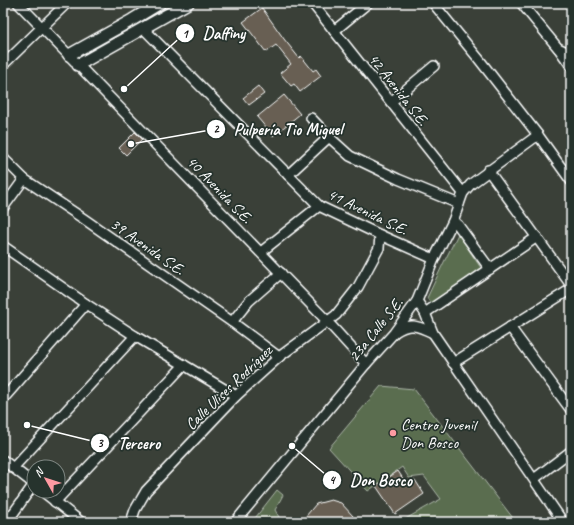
<svg xmlns="http://www.w3.org/2000/svg" width="574" height="525" font-family="Caveat,sans-serif">
<rect width="100%" height="100%" fill="#3a4038"/>
<filter id="ink" filterUnits="userSpaceOnUse"><feTurbulence type="fractalNoise" baseFrequency=".025" numOctaves="2"/><feDisplacementMap in="SourceGraphic" scale="8" xChannelSelector="R" yChannelSelector="G"/><feConvolveMatrix kernelMatrix="1 2 1 2 8 2 1 2 1" color-interpolation-filters="sRGB"/></filter>
<g filter="url(#ink)">
<g fill="#5a6d50" stroke="#acb6a8">
<path d="M458,234L481,268L431,304L427,298L444,262Z"/>
<path d="M381,386L414,389L516,522H400L441,499L424,476L409,478L402,467L368,491L329,448Z"/>
<path d="M277,490L283,495L275,510L279,517V522H252Z"/>
</g>
<g fill="#685f52" stroke="#fff">
<path d="M262,8L284,39L299,58L301,56L313,71L316,69L321,76L300,92L294,84L291,86L280,73L291,64L276,45L266,52L243,22Z"/>
<path d="M258,86L264,94L249,105L243,98Z"/>
<path d="M284,95L300,114L273,136L257,117Z"/>
<path d="M135,132L142,139L126,155L119,148Z"/>
<path d="M398,471L407,485L415,480L424,494L395,514L376,486Z"/>
<path d="M331,500L341,503L353,516V522H306V516L316,504Z"/>
</g>
<g fill="none" stroke-linecap="round" stroke-linejoin="round">
<g stroke="#fff" stroke-width="12">
<g id="minor">
<path d="M18,3L327,321L366,364"/>
<path d="M312,3L463,193"/>
<path d="M433,3L478,58L538,135L571,181"/>
<path d="M521,3L558,48L571,54"/>
<path d="M143,28L319,206L380,235L434,259"/>
<path d="M334,31L368,3"/>
<path d="M559,49L571,66"/>
<path d="M3,65L67,3"/>
<path d="M391,102L434,66"/>
<path d="M311,118L329,137L350,156L398,179L459,204"/>
<path d="M3,158L24,179L84,219L232,322L279,357"/>
<path d="M488,170L571,285"/>
<path d="M288,175L329,137"/>
<path d="M3,208L24,179"/>
<path d="M453,221L458,225L490,269"/>
<path d="M3,246L86,304L135,336L184,365L236,396"/>
<path d="M261,252L319,206"/>
<path d="M417,301L425,313L433,333L563,522"/>
<path d="M425,313L537,237"/>
<path d="M232,322L249,301L281,273"/>
<path d="M510,327L571,410"/>
<path d="M395,332C410,322 418,326 433,333"/>
<path d="M453,363L571,289"/>
<path d="M3,399L86,304"/>
<path d="M3,460L34,484L7,522"/>
<path d="M13,468L135,336"/>
<path d="M534,479L571,451"/>
<path d="M42,491L81,522"/>
<path d="M55,502L184,365"/>
<path d="M131,522L135,510L146,491L236,396L279,357L336,315L358,287L379,248L380,235"/>
<path d="M235,522L366,364L394,333L417,301L434,259L453,221L463,193L471,184L538,135"/>
</g>
</g>
<g stroke="#fff" stroke-width="14">
<g id="tertiary">
<path d="M69,55L132,20L160,3"/>
<path d="M78,65L188,3"/>
</g>
</g>
<use href="#minor" stroke="#26332d" stroke-width="9"/>
<use href="#tertiary" stroke="#26332d" stroke-width="11"/>
</g>
</g>
<circle fill="#ff9aa2" stroke="#26332d" stroke-width="1.5" cx="393" cy="433" r="4"/>
<g text-anchor="middle" stroke-width="3.5" stroke-linejoin="round" paint-order="stroke">
<g font-size="16" fill="#fff" stroke="#26332d">
<text transform="translate(399 89) rotate(52)" y="6">42 Avenida S.E.</text>
<text transform="translate(220 189) rotate(46)" y="6">40 Avenida S.E.</text>
<text transform="translate(368 211) rotate(26)" y="6">41 Avenida S.E.</text>
<text transform="translate(148 246) rotate(35)" y="6">39 Avenida S.E.</text>
<text transform="translate(375 329) rotate(-51)" y="6">23a Calle S.E.</text>
<text transform="translate(228 387) rotate(-44)" y="6">Calle Ulises Rodríguez</text>
</g>
<g font-size="16" fill="#fff" stroke="#26332d" text-anchor="start">
<text x="401" y="430">Centro Juvenil<tspan x="401" dy="18">Don Bosco</tspan></text>
</g>
</g>
<path fill="none" stroke="#fff" stroke-width="1.5" d="M124 89L185 33M131 144L216 129M27 425L100 443M292 446L332 480"/>
<g fill="#fff" stroke="#26332d" stroke-width="1.5">
<circle cx="124" cy="89" r="4"/>
<circle cx="131" cy="144" r="4"/>
<circle cx="27" cy="425" r="4"/>
<circle cx="292" cy="446" r="4"/>
<circle cx="185" cy="33" r="10"/>
<circle cx="216" cy="129" r="10"/>
<circle cx="100" cy="443" r="10"/>
<circle cx="332" cy="480" r="10"/>
</g>
<g font-size="12" text-anchor="middle" font-weight="bold" fill="#111">
<text x="185" y="38">1</text>
<text x="216" y="133">2</text>
<text x="100" y="447">3</text>
<text x="332" y="484">4</text>
</g>
<g font-size="17" text-anchor="middle" font-weight="bold" fill="#fff" stroke="#26332d" stroke-width="3.5" stroke-linejoin="round" paint-order="stroke">
<text x="224" y="39">Daffiny</text>
<text x="288" y="135">Pulpería Tio Miguel</text>
<text x="139" y="449">Tercero</text>
<text x="381" y="486">Don Bosco</text>
</g>
<rect width="574" height="525" fill="none" stroke="#26332d" stroke-width="16"/>
<rect x="8" y="8" width="558" height="509" fill="none" stroke="#fff" stroke-width="1.5" filter="url(#ink)"/>
<g transform="translate(46 479) rotate(309)"><circle r="19" fill="#26332d" stroke="#7d8581"/>
<path d="M0-3L7 15L0 10L-7 15Z" fill="#ff9aa2"/>
<text y="-6" font-size="11" font-weight="bold" text-anchor="middle" fill="#ffffff">N</text>
</g>
</svg>
